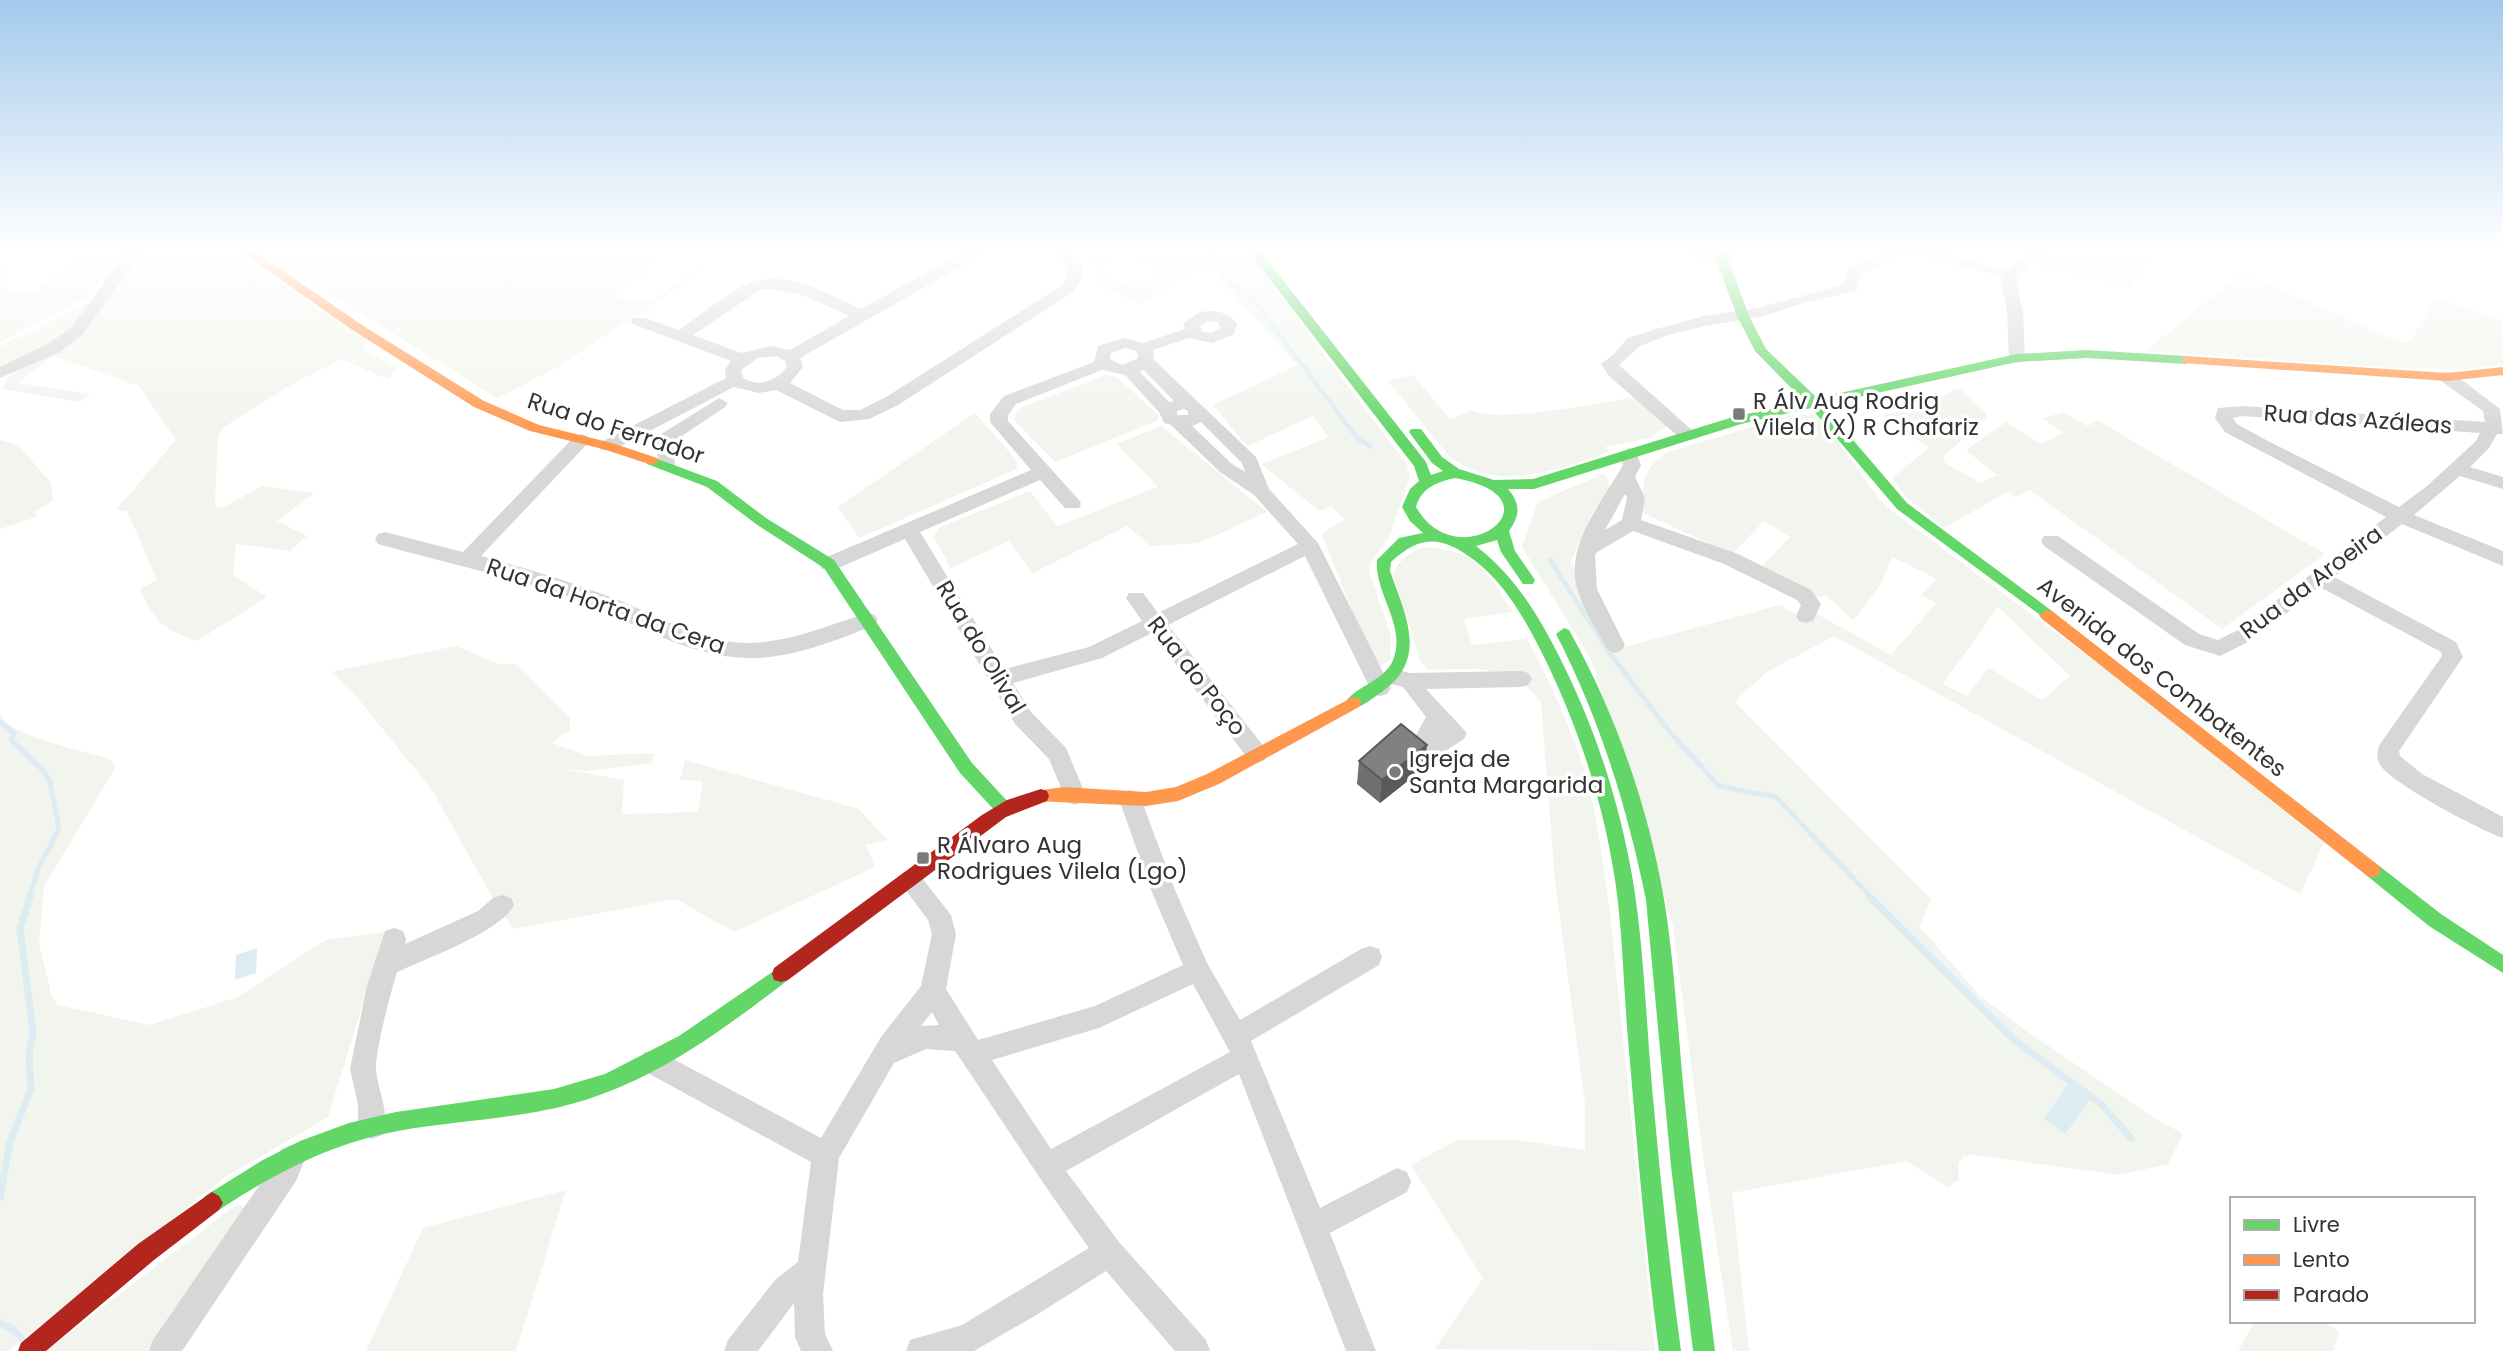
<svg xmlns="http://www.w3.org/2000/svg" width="2503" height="1351" font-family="Poppins,sans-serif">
<rect width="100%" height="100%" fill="#fff"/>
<g fill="#f1f5ed" fill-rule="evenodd">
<path d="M93,247H130L90,295L0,342V258L8,281L7,290L32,294Z"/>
<path d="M145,247H229L366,339L363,350L397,368L388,379L341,359L289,386L224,427L218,436L215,506L223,508L261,486L314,493L277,521L307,536L290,551L236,544L233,575L267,597L197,641C165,631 153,620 140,589L157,580L127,511L116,510L176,440L139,386L53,356L18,383L91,394L79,402L3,389L8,377L49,355Z"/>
<path d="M254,247H654C655,273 630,283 610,296L648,303L707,260L683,285L556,368L497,398Z"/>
<path d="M1080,247H1244L1407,465L1410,477L1389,537L1370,563L1369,571L1391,636L1390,660L1375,669L1322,534L1344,519L1331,506L1319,511L1261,464L1329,437L1313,416L1247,446L1213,405L1297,365L1206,264L1140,304L1097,285L1098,274L1137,288L1164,269L1125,254L1098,267L1093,265Z"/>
<path d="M2056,247H2161L2129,288L2044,267L2042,262Z"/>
<path d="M2243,273L2399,342L2411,341L2436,297L2503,321V365L2463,369L2399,368L2145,351Z"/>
<path d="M90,302L66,335L0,369V347Z"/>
<path d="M1106,375L1117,377L1159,416L1158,420L1055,462L1014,420L1016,412L1022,407Z"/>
<path d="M1413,375L1450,419L1471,410C1500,424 1601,402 1636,397L1667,426L1649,438L1605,447L1610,452C1558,469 1498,495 1449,456L1388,381Z"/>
<path d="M1956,389L1962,390L1986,413V418L1943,457L1945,463L1981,483L1997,475L1967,451L1969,448L2006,422L2041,444L2063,433L2043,418L2064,412L2088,426L2097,420L2325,554L2222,629L2030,490L2015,497L2008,491L1945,528L1907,498L1892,478L1929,448L1883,416L1935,400Z"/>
<path d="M975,413L1017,461V469L859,538L838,507Z"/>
<path d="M1796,414L1816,416L1826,425L1880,500L1892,511L2120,680L2324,843L2300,894L1834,636L1767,672L1737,699V704L1931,899L1920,927L1980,996L2028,1032L2153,1117L2183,1134L2168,1164L2119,1175L1975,1155L1964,1156L1958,1163L1959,1180L1947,1187L1907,1161L1732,1193L1749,1351H1733L1704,1163L1673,925L1591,659L1522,547L1538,502L1603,474L1607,477L1610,488L1594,510L1571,561L1613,650L1780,605L1811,623L1817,614L1891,655L1936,603L1921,595L1937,579L1892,557L1882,582L1853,621L1826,595L1819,598L1760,568L1790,537L1764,521L1732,554L1641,512C1642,485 1643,467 1668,452ZM1998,607L2070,676L2042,700L1989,668L1966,696L1943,684Z"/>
<path d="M1161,426L1267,512L1199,543L1151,546L1127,526L1033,573L1009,541L951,568L933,537L939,528L1030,491L1057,526L1158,487L1117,444Z"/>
<path d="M0,440L18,445L51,483L53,500L36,511V517L0,529Z"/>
<path d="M1426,547C1480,552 1486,571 1513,612L1464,619L1472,645L1527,639C1550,683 1571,726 1585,773C1598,818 1603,866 1610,912L1655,1351L1435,1349L1483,1278L1411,1165L1457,1140H1517L1585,1150V1103L1555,881L1541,703C1515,663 1471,669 1428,670L1421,662L1393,575C1399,559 1410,552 1426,547Z"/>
<path d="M456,646L499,664H515L570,718V730L552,743L588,756L654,753L652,763L586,771L563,769L624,780L622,814L698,812L703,781L680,780L685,760L859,809L887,840L866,845L875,867L734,932L676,899L514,929L496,904L432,790L352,691L331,672Z"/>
<path d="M0,714C8,736 84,751 107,758L114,763V770L44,886L39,944L51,993L57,1005L150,1025L238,997L325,940L385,932L328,1117L224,1178L9,1351H0Z"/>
<path d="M566,1190L516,1351H366L423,1228Z"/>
<path d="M237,1204L247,1207L155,1351H46Z"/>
<path d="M2255,1321H2324L2339,1332L2333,1351H2238Z"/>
</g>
<g fill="#ddebf3">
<path d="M257,948L256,973L235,980L236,955Z"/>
<path d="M2068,1084L2090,1100L2065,1134L2044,1119Z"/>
</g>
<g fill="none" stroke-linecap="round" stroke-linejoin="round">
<path stroke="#ddebf3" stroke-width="4.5" d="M1206,247L1224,277L1258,306L1357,438L1370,446"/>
<g stroke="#ddebf3" stroke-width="5">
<path d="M1550,560L1609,652L1669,731L1719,786L1776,797L1872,898"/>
<path d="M0,722L14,733L11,740L44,771L50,782L59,829L38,869L29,898"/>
</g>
<g stroke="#ddebf3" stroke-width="7">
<path d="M1870,897L2014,1040L2101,1104L2131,1138"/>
<path d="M0,1197L10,1142L31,1089L29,1055L33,1032L20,929L30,897"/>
<path d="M0,1323L14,1330L22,1339"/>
</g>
<g fill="#d7d7d7" fill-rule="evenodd">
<path d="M130,247H145L83,334L58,353L0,378V367L46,345L71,328Z"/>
<path d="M973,247H995L800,358L803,367L790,383L843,410H860L886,397L1061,286L1067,277V267L1048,247H1064L1083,266V277L1073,292L898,405L869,419L840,422L776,390L759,393L734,387L613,450H601L598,446L601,442L726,378L725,370L731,361L633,324L631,321L633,318H645L679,330C698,317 732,289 752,282C789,270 829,295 861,309ZM768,289L803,295L849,316L790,350L771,346L741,353L693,335L760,290ZM777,356L785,361L787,367C776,381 759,388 743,378L741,370L758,358Z"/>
<path d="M1678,247H1701L1727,256L1730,259L1722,264L1680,250Z"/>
<path d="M1895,247H1927L2006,271L2033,247H2049L2015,277L2023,312L2025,358L2023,362L2017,363L2009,358L2007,312L2001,280L2003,277L1910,252L1861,274L1856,291L1804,303L1760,317L1705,326L1668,335L1640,346L1619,365L1693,431L1696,435L1693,439H1681L1609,376L1601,364L1614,354L1628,338L1656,329L1704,316L1757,308L1843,285L1848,268Z"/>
<path d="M1207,311C1220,311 1230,313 1237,324L1234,334L1213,343L1189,338L1153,350L1154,360L1256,457L1269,489L1318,543L1391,688L1387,694L1380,696L1373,694L1305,556L1168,625L1265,748L1268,754L1265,760L1257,763L1249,760L1152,633L1102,658L1013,683L1031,712L1066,748L1086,796L1083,802L1075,805L1067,802L1049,759L1015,724L905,539L836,569H822L819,564L822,559L1031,470L990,422V414L1004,396L1094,362L1098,346L1124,338L1143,343L1185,329L1183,324L1198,313ZM1208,321L1218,322L1220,328L1211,333L1202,331L1200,326ZM1125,348L1137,351L1138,358L1122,365L1110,359L1111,353ZM1102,370L1125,375L1159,412L1164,423L1171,425L1220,472L1254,495L1298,544L1158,613L1143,593H1129L1126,598L1142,621L1089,647L1004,669L920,532L1040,480L1065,508H1079L1081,504L1079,500L1008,421V415L1016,404ZM1144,370L1174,401L1169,402L1140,372ZM1184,409L1188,411V415H1177V411ZM1201,422L1242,463L1245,472L1232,464L1192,426Z"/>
<path d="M2447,372L2453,373L2500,409L2503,434H2497L2489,448L2470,467L2503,477V489L2460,476L2414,515L2503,551V566L2402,524L2334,577L2456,642L2463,657L2399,751L2400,756L2422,774L2503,817V838C2478,829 2394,785 2380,765C2376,758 2377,750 2380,744L2442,656L2441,652L2320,587L2252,640L2220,656L2185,645L2044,546L2041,541L2044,536H2058L2199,634L2218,640L2238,630L2386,517L2225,432L2215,418L2218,408L2243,406L2485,422L2483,411L2441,381L2439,377L2441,373ZM2243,416L2480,433L2476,441L2427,486L2399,507L2266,440L2237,424L2233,418Z"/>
<path d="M719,398L728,403L725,407L673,442L675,466L672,470H660L655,440L658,436Z"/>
<path d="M581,434L587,436L590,440L587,444L481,556C526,568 570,581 613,598C658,615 700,643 749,643C792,642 828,625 868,613L875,615L878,620L875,625C835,641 791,659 747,658C684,657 626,617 567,596C505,575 441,562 378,544L375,539L378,534L385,532L463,552L575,436Z"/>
<path d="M1629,448L1635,450L1641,465L1635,477L1645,498L1641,520L1738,554L1811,590L1821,604L1813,621L1806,623L1799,621L1796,616L1801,605L1797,600L1724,564L1633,531L1596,553L1595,556L1597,589L1625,645L1622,650L1615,653L1608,650C1597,630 1583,610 1577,588C1565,544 1603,501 1623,465L1620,454ZM1625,494L1627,498L1622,520L1605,530Z"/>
<path d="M1398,670L1410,673L1521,671L1528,673L1532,679L1528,685L1521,687L1426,689L1467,733L1464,739L1436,757L1428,754L1416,735L1426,717L1403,687L1391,684L1387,678L1391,672Z"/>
<path d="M1130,790L1138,792L1141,799L1175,890L1207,963L1240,1020L1361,949L1370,946L1379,949L1382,957L1379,965L1251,1041L1320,1208L1397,1168L1407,1172L1411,1182L1407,1192L1330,1233L1376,1351H1346L1239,1074L1066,1171L1119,1242L1206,1340L1210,1351H1175L1106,1271L1038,1314L974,1351H906L910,1340L962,1325L1089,1248C1042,1184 1000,1117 955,1051L926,1049L894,1063L839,1158L823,1294L825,1334L833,1351H801L795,1337L794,1303L758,1351H724L728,1340L775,1280L798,1262L811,1162L644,1071L640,1062L644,1053L653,1050L662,1053L821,1138L881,1037L921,986L932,934L928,920L898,880L902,873L910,870L918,873L951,915L956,934L946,989L978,1040L1095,1006L1183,965L1151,890L1119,799L1122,792ZM1193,984L1230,1052L1051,1149L992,1060L1099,1028ZM932,1012L939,1025L921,1026Z"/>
<path d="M502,895L511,898L514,905C502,931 425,959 397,972C391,992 375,1051 376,1070C378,1093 391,1113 382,1135L372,1139L362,1135L358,1126V1104L350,1069L367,986L385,931L394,928L403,931L406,939L405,944L478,911L493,898Z"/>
<path d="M291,1145L301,1149L305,1159L296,1181L182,1351H149L153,1340L276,1161L281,1149Z"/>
</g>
<g fill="#63d668" fill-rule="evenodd">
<path d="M1245,247H1257L1426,462L1431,475L1443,471L1432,463L1409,432L1411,429H1421L1442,457L1459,469L1494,480L1533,479L1733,417L1804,401L1755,351L1737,316L1716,259L1719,247H1731L1728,259L1749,316L1766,349L1817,398L2017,354L2087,350L2186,356L2192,360L2186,364L2087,358L2017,362L1823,405L1907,503L2052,611L2055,615L2047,620L1897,509L1811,408L1741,424L1534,489H1508C1521,504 1520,515 1509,531L1515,551L1535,580L1533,584H1523L1501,552L1497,540L1476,546C1515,576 1539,616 1561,660C1596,730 1620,804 1633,881C1644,949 1646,1019 1652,1087C1660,1175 1669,1263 1681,1351H1659C1645,1247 1637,1143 1628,1039C1624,993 1623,947 1618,902C1608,817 1582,735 1545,659C1527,623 1507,585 1474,560C1442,536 1421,534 1391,562L1390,571C1407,619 1430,662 1376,696C1367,702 1358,711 1347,707L1345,703C1356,685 1384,682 1393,660C1407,626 1374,593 1377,560L1399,538L1423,533L1410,521L1402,507L1410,489L1419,481L1414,466ZM1455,478C1567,498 1458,581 1416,507C1421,488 1437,482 1455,478Z"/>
<path d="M652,457L717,481L766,518L834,560L972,763L1009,803L1012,808L1009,813L1003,815L997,813L960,773L824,568L756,524L707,487L647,464L645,461L647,458Z"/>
<path d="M1564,628L1569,630C1615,712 1648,806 1664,899C1675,966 1678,1036 1685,1104C1693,1187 1705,1269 1715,1351H1693L1671,1166L1646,900C1627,807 1600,719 1556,634Z"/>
<path d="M2372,862L2378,865L2441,914L2503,955V973L2429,926L2366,875L2363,870L2366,865Z"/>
<path d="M781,966L788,968L790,974L788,980C724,1029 660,1077 582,1101C523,1119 459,1120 398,1131C332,1143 275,1173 219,1210L212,1214L205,1210L201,1203L205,1196L261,1161L300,1141L349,1123L396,1112L554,1089L605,1074L679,1036Z"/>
</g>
<g fill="#ff974d" fill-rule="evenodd">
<path d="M234,247H248L362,325L484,401L539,425L612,443L657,458L659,461L652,465L603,449L530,431L474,407L354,331Z"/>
<path d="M2186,356L2447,373L2503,367V375L2447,381L2182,363V357Z"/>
<path d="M2047,610L2052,611L2378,865L2381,870L2378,875L2372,878L2366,875L2042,619L2039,615Z"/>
<path d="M1353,697L1359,699L1361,703L1359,707L1219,784L1178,801L1146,806L1035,801L1033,796L1035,791L1064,787L1146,792L1176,787L1207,774Z"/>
</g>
<g fill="#b3261e" fill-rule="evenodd">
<path d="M1041,789L1047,791L1049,796L1047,801L1006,817L788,980L781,982L774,980L772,974L774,968L982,815L1007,800Z"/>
<path d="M212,1192L219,1196L223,1203L219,1210L154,1260L46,1351H18L21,1343L138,1244Z"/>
</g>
</g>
<path fill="#6f6f6f" d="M1359,761L1424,768L1380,803L1357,784Z"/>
<path fill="#5a5a5a" d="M1427,745L1424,768L1380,803L1382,780Z"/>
<path fill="#818181" stroke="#5a5a5a" stroke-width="2" d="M1401,724L1427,745L1382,780L1359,761Z"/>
<linearGradient id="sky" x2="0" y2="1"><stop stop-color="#a3caec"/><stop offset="0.57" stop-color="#fff"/><stop offset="1" stop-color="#fff" stop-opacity="0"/></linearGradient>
<rect width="2503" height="436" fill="url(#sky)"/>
<g fill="#7a7a7a" stroke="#fff" stroke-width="2.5">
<rect x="1732" y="407" width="14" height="14" rx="3.5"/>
<circle cx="1395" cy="772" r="7"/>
<rect x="916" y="851" width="14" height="14" rx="3.5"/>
</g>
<g text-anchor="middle" stroke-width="7" stroke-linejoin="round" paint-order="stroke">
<g font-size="23" fill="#333" stroke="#fff" text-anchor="start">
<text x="1753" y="409">R Álv Aug Rodrig<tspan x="1753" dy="26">Vilela (X) R Chafariz</tspan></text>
<text x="1409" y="767">Igreja de<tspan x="1409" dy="26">Santa Margarida</tspan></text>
<text x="937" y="853">R Álvaro Aug<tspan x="937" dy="26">Rodrigues Vilela (Lgo)</tspan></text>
</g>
<g font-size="23" fill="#333" stroke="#fff">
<text transform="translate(2358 419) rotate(4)" y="8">Rua das Azáleas</text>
<text transform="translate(616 428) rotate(18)" y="8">Rua do Ferrador</text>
<text transform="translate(2311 582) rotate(-37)" y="8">Rua da Aroeira</text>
<text transform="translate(606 606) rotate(19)" y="8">Rua da Horta da Cera</text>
<text transform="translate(981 647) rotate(59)" y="8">Rua do Olival</text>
<text transform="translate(1197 676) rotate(52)" y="8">Rua do Poço</text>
<text transform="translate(2162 677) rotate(38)" y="8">Avenida dos Combatentes</text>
</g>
</g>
<rect x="2230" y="1197" width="245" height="126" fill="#ffffff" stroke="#adadad" stroke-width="2"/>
<rect x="2244" y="1220" width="35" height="10" fill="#63d668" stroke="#adadad" stroke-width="2"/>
<text x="2293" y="1232" font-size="21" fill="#333333">Livre</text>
<rect x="2244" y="1255" width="35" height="10" fill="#ff974d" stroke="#adadad" stroke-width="2"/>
<text x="2293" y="1267" font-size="21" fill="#333333">Lento</text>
<rect x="2244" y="1290" width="35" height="10" fill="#b3261e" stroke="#adadad" stroke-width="2"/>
<text x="2293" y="1302" font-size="21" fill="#333333">Parado</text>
</svg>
